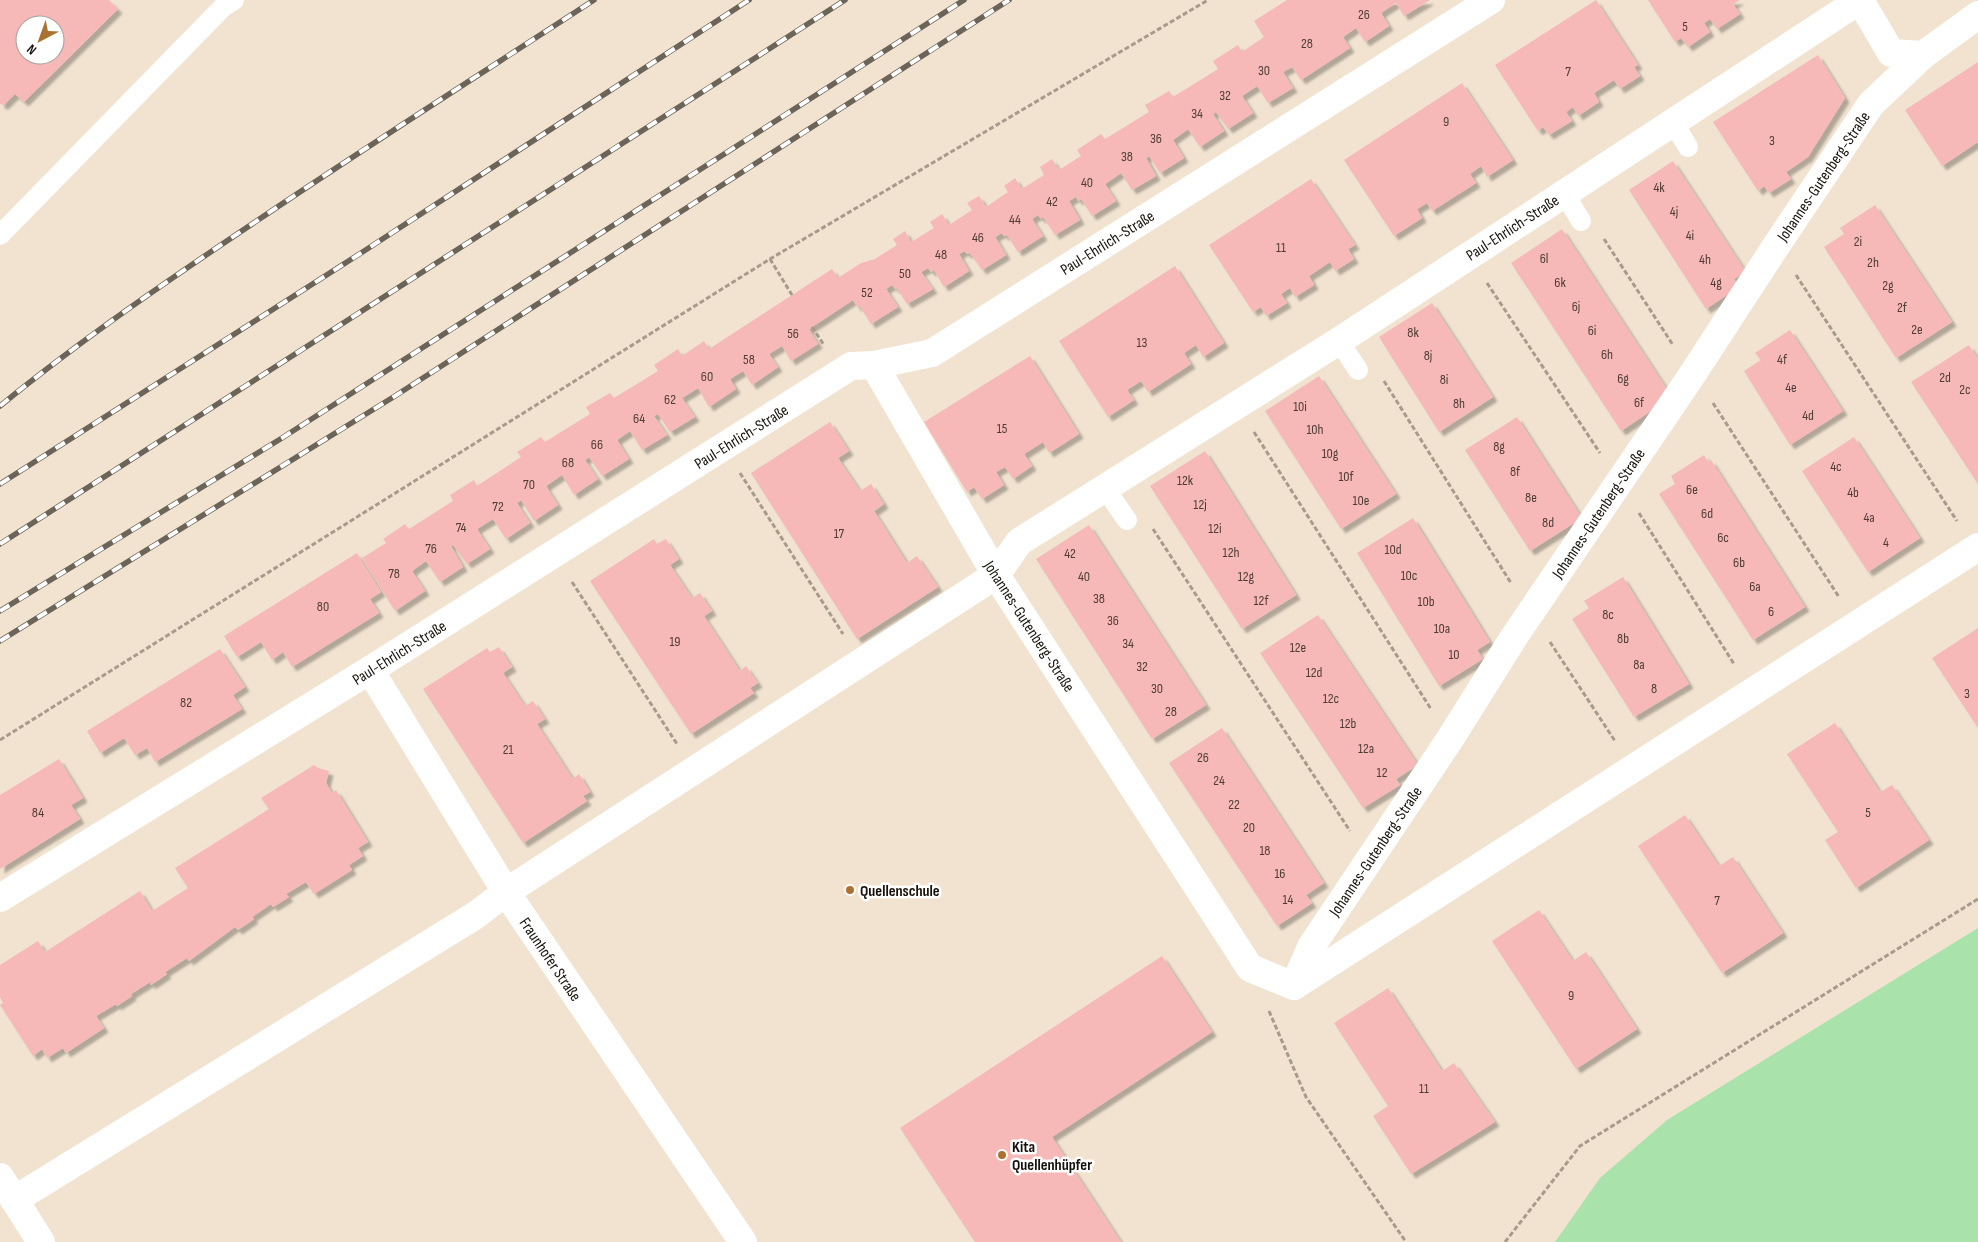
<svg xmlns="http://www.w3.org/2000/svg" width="1978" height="1242" font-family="'Sofia Sans Condensed',sans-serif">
<defs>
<filter id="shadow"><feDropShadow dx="4.5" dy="4.5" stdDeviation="1" flood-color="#0004"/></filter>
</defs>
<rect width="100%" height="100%" fill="#f1e3d0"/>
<path fill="#a9e2aa" d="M1978,928V1242H1555L1600,1178L1667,1120Z"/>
<g fill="#f6b9b7" fill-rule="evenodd" filter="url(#shadow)">
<path d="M0,0H109L118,9L24,102L15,94L4,105L0,104ZM25,25H55V55H25Z"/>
<path d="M1287,0H1430L1404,16L1396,3L1381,13L1389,26L1365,42L1356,28L1343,37L1350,48L1301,80L1292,67L1283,72L1293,88L1268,103L1257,86L1242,96L1253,113L1228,129L1216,112L1213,114L1224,131L1200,147L1188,129L1173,140L1184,158L1160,173L1149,156L1146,158L1156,176L1132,190L1121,173L1105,184L1116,201L1092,216L1081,199L1078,201L1076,197L1069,201L1080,220L1055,235L1043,217L1041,219L1038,215L1032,219L1043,236L1018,252L1007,235L1004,236L1002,233L995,237L1006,255L982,270L970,253L967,254L965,251L959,254L969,271L944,287L934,270L931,272L928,268L921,272L933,289L907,304L897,288L895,289L892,285L886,289L898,307L871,324L859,305L857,307L853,300L809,329L818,344L791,361L782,346L769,354L778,367L752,385L743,371L730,379L736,389L709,407L698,388L682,398L695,417L670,432L658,414L654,416L667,435L642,450L630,431L617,440L629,459L602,476L589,457L585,460L598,479L574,495L562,475L546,486L558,505L534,521L521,500L517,503L530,523L506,539L493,519L477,529L490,549L467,564L453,545L451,546L463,567L440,582L426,561L412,571L425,591L395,611L362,558L386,543L383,539L405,524L409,529L453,501L450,495L474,480L477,486L521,457L517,452L541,437L545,442L590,414L586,407L610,393L614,398L658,371L654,365L678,349L682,356L704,341L709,349L832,269L838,278L861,263L875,259L897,245L893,239L905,231L911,242L934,228L930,222L942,214L949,225L972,210L967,203L979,196L986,207L1008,192L1004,186L1015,178L1022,189L1044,175L1040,167L1052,159L1059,170L1081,156L1077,150L1101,134L1105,139L1149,112L1145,105L1169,91L1173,97L1218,69L1213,61L1238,45L1242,52L1264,37L1254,21Z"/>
<path d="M1596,0L1638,65L1634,67L1640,76L1620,89L1614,80L1594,93L1599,102L1578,116L1573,107L1566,112L1572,121L1549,135L1543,127L1538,131L1495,65Z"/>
<path d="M1648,0H1740L1733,4L1740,14L1717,29L1710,19L1704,23L1710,32L1688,47L1681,38L1675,42Z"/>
<path d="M1818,55L1845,98L1808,157L1786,172L1791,179L1769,193L1764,186L1758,191L1713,122Z"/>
<path d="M1978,62V142L1942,166L1905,110Z"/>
<path d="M1462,83L1513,160L1487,177L1481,166L1470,174L1476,183L1432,211L1427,203L1417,209L1422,218L1394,236L1344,160Z"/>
<path d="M1673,161L1746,272L1734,279L1739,287L1706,309L1629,190Z"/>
<path d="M1311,179L1355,245L1348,249L1354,259L1335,271L1330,262L1309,276L1314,285L1295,297L1290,288L1281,294L1287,303L1266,316L1261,307L1253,312L1209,245Z"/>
<path d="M1875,205L1952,322L1896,358L1824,247L1844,234L1840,228Z"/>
<path d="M1562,229L1672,397L1621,431L1511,263Z"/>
<path d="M1175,266L1224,343L1203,357L1196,345L1184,353L1191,364L1148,392L1141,381L1127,390L1134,400L1108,417L1059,341Z"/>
<path d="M1432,303L1493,397L1439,432L1379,337Z"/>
<path d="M1790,330L1843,411L1790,445L1744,371L1761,360L1755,353Z"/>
<path d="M1969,345L1978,359V484L1911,382Z"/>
<path d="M1030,356L1079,434L1049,453L1043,442L1024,454L1032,466L1013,479L1005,467L996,472L1004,485L982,499L974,487L967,492L924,422Z"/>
<path d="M1319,376L1396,494L1341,529L1265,411Z"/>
<path d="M1517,417L1582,518L1530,551L1465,450Z"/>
<path d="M830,422L849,451L838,458L860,491L871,484L884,504L874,511L907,563L917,556L938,587L857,639L751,473Z"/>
<path d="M1854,437L1920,538L1868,572L1802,471Z"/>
<path d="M1205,451L1296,595L1242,629L1150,486Z"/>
<path d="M1704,455L1708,462L1711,460L1805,607L1753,640L1659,494L1675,484L1671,476Z"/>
<path d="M1413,518L1490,642L1477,650L1483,659L1439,686L1357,553Z"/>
<path d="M1089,525L1206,705L1152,739L1036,559Z"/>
<path d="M654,539L657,544L666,539L679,559L670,565L692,598L700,593L712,611L704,616L740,671L746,666L758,683L750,688L754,693L691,734L590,581Z"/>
<path d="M357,553L381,592L370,599L379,613L292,667L283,652L272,660L261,642L237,657L224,636Z"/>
<path d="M1623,577L1689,684L1634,717L1572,619L1589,608L1584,601Z"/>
<path d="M1318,615L1418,765L1396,779L1400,785L1363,808L1260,653Z"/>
<path d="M1978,628V728L1932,658Z"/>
<path d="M499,647L512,667L503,673L525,706L533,701L545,719L537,724L573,779L579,774L590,792L583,796L587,801L523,843L423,689L487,648L490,652Z"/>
<path d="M220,649L245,687L233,695L242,709L155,762L147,748L135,755L124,738L100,753L87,731Z"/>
<path d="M1835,723L1880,792L1892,785L1929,840L1856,888L1825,840L1838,832L1787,754Z"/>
<path d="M1222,728L1324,883L1306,895L1312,903L1277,926L1169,763Z"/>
<path d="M59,759L83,798L71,805L80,819L0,869V795Z"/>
<path d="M314,765L318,768L329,771L326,783L332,793L336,790L368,842L358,848L363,856L349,865L352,870L314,894L306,882L286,894L289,897L273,907L271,904L252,917L254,919L238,930L235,927L189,961L187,958L165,972L167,974L151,985L150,982L131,994L132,996L117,1006L116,1004L96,1016L104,1028L66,1053L63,1048L47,1058L42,1049L33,1056L0,1005L3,1003L0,997V965L38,941L45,952L140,891L152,911L188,888L175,868L269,809L261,798Z"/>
<path d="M1685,815L1719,866L1733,857L1783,933L1722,973L1638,846Z"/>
<path d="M1539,910L1573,961L1586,952L1637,1029L1576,1069L1492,941Z"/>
<path d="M1162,956L1212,1032L1052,1137L1121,1242H975L900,1128Z"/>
<path d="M1388,988L1442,1071L1454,1063L1495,1122L1411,1174L1373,1116L1388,1106L1334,1023Z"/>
</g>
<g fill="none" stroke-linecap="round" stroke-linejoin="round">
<g stroke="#a69b8c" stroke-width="3" stroke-dasharray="5 2.5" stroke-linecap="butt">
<path d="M1604,239L1673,345"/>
<path d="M770,259L792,295"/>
<path d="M1796,275L1957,521"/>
<path d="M1487,283L1600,453"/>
<path d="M812,327L824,345"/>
<path d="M1384,381L1511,583"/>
<path d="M1713,403L1839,597"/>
<path d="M1254,432L1431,709"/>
<path d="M740,473L843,634"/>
<path d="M1639,513L1734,664"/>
<path d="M1153,529L1350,831"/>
<path d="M572,582L677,744"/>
<path d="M1550,642L1615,741"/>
<path d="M0,740L770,259L1208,0"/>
<path d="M1269,1011L1306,1097L1406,1242"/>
<path d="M1505,1242L1580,1146L1978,899"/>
</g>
<g stroke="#fff" stroke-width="20">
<path d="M1673,122L1688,147"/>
<path d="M1564,193L1581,221"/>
<path d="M0,235L223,7L234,0"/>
<path d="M1339,341L1358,370"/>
<path d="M1104,487L1127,520"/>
</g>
<path stroke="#fff" stroke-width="28" d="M1294,986L1311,947L1450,739L1514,637L1692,375L1776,246L1871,104L1923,55"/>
<g stroke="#fff" stroke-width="28">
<path d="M874,365L996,575L1250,968L1294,986L1978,547"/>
<path d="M370,670L506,892L743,1242"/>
<path d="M0,898L370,670L851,366L874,365L932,353L1491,0"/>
<path d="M0,1177L41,1242"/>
<path d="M14,1200L476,915L506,892L996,575L1019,542L1339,341L1860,0L1891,53L1923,55L1978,15"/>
</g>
<g stroke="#6c6458" stroke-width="5.5">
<g id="rail">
<path d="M0,406C82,339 170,279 258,220C369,145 482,73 594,0"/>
<path d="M0,484L361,253L749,0"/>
<path d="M0,544L845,0"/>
<path d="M0,611L282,438L964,0"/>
<path d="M0,641L395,396L1009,0"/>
</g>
</g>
<use href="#rail" stroke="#fff" stroke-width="4" stroke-dasharray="11" stroke-linecap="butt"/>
</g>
<g fill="#ab7131" stroke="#fff" stroke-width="2">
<circle cx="850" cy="890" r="5"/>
<circle cx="1002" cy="1155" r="5"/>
</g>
<g text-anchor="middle" stroke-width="5" stroke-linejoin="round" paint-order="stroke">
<g font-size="14" fill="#4f3c36">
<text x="1364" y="19">26</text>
<text x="1685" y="31">5</text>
<text x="1307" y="48">28</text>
<text x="1264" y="75">30</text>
<text x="1568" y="76">7</text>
<text x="1225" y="100">32</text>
<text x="1197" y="118">34</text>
<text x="1446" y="126">9</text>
<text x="1156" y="143">36</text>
<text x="1772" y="145">3</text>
<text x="1127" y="161">38</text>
<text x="1087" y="187">40</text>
<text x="1659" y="192">4k</text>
<text x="1052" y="206">42</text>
<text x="1674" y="216">4j</text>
<text x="1015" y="224">44</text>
<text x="1690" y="240">4i</text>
<text x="978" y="242">46</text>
<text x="1858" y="246">2i</text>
<text x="1281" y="252">11</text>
<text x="941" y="259">48</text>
<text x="1544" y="263">6l</text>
<text x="1705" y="264">4h</text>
<text x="1873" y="267">2h</text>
<text x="905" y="278">50</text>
<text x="1560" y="287">6k</text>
<text x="1716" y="287">4g</text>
<text x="1888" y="290">2g</text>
<text x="867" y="297">52</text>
<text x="1576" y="311">6j</text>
<text x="1902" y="312">2f</text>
<text x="1917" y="334">2e</text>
<text x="1592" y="335">6i</text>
<text x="1413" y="337">8k</text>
<text x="793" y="338">56</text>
<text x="1142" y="347">13</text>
<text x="1607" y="359">6h</text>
<text x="1428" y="360">8j</text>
<text x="749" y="364">58</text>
<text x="1782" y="364">4f</text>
<text x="707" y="381">60</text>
<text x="1945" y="382">2d</text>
<text x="1623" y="383">6g</text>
<text x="1444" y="384">8i</text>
<text x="1791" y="392">4e</text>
<text x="1965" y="394">2c</text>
<text x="670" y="404">62</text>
<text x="1639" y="407">6f</text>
<text x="1459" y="408">8h</text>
<text x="1300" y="411">10i</text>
<text x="1808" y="420">4d</text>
<text x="639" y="423">64</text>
<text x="1002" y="433">15</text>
<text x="1315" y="434">10h</text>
<text x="597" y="449">66</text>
<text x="1499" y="451">8g</text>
<text x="1330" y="458">10g</text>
<text x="568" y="467">68</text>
<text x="1836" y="471">4c</text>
<text x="1515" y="476">8f</text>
<text x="1346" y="481">10f</text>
<text x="1185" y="485">12k</text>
<text x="529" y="489">70</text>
<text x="1692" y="494">6e</text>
<text x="1853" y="497">4b</text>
<text x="1531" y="502">8e</text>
<text x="1361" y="505">10e</text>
<text x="1200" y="509">12j</text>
<text x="498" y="511">72</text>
<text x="1707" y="518">6d</text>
<text x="1869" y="522">4a</text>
<text x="1548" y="527">8d</text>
<text x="461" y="532">74</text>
<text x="1215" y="533">12i</text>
<text x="839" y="538">17</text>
<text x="1723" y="542">6c</text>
<text x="1886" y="547">4</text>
<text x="431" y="553">76</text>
<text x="1393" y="554">10d</text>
<text x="1231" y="557">12h</text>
<text x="1070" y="558">42</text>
<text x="1739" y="567">6b</text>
<text x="394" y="578">78</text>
<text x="1409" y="580">10c</text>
<text x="1084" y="581">40</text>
<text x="1246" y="581">12g</text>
<text x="1755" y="591">6a</text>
<text x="1099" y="603">38</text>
<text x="1261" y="605">12f</text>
<text x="1426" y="606">10b</text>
<text x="323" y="611">80</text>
<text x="1771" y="616">6</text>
<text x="1608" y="619">8c</text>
<text x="1113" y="625">36</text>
<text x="1442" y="633">10a</text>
<text x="1623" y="643">8b</text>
<text x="675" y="646">19</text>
<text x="1128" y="648">34</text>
<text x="1298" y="652">12e</text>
<text x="1454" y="659">10</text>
<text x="1639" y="669">8a</text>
<text x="1142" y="671">32</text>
<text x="1314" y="677">12d</text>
<text x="1157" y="693">30</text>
<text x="1654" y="693">8</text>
<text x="1967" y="698">3</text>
<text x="1331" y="703">12c</text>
<text x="186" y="707">82</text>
<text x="1171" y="716">28</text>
<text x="1348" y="728">12b</text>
<text x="1366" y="753">12a</text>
<text x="508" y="754">21</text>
<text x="1203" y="762">26</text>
<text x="1382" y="777">12</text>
<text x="1219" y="785">24</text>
<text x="1234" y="809">22</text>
<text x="38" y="817">84</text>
<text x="1868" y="817">5</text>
<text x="1249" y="832">20</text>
<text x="1265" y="855">18</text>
<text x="1280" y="878">16</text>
<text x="1288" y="904">14</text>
<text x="1717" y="905">7</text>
<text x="1571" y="1000">9</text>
<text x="1424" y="1093">11</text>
</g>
<g font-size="16" fill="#17120b" stroke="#fff">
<text transform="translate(1823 176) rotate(-56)" y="6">Johannes-Gutenberg-Straße</text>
<text transform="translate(1512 227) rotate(-33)" y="6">Paul-Ehrlich-Straße</text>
<text transform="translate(1107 242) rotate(-32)" y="6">Paul-Ehrlich-Straße</text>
<text transform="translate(741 436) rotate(-32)" y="6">Paul-Ehrlich-Straße</text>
<text transform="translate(1598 513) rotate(-56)" y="6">Johannes-Gutenberg-Straße</text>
<text transform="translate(1030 626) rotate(57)" y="6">Johannes-Gutenberg-Straße</text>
<text transform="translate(399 652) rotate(-32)" y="6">Paul-Ehrlich-Straße</text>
<text transform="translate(1375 851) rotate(-56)" y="6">Johannes-Gutenberg-Straße</text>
<text transform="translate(551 959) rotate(56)" y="6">Fraunhofer Straße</text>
</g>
<g font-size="16" font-weight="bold" fill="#17120b" stroke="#fff" text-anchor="start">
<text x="860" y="896">Quellenschule</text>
<text x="1012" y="1152">Kita<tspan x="1012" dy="18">Quellenhüpfer</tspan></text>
</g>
</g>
<g transform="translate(40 40) rotate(221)"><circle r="24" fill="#ffffff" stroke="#a2a09d"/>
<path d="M0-4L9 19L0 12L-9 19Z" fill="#ab7131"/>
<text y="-8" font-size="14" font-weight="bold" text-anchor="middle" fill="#17120b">N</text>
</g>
</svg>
